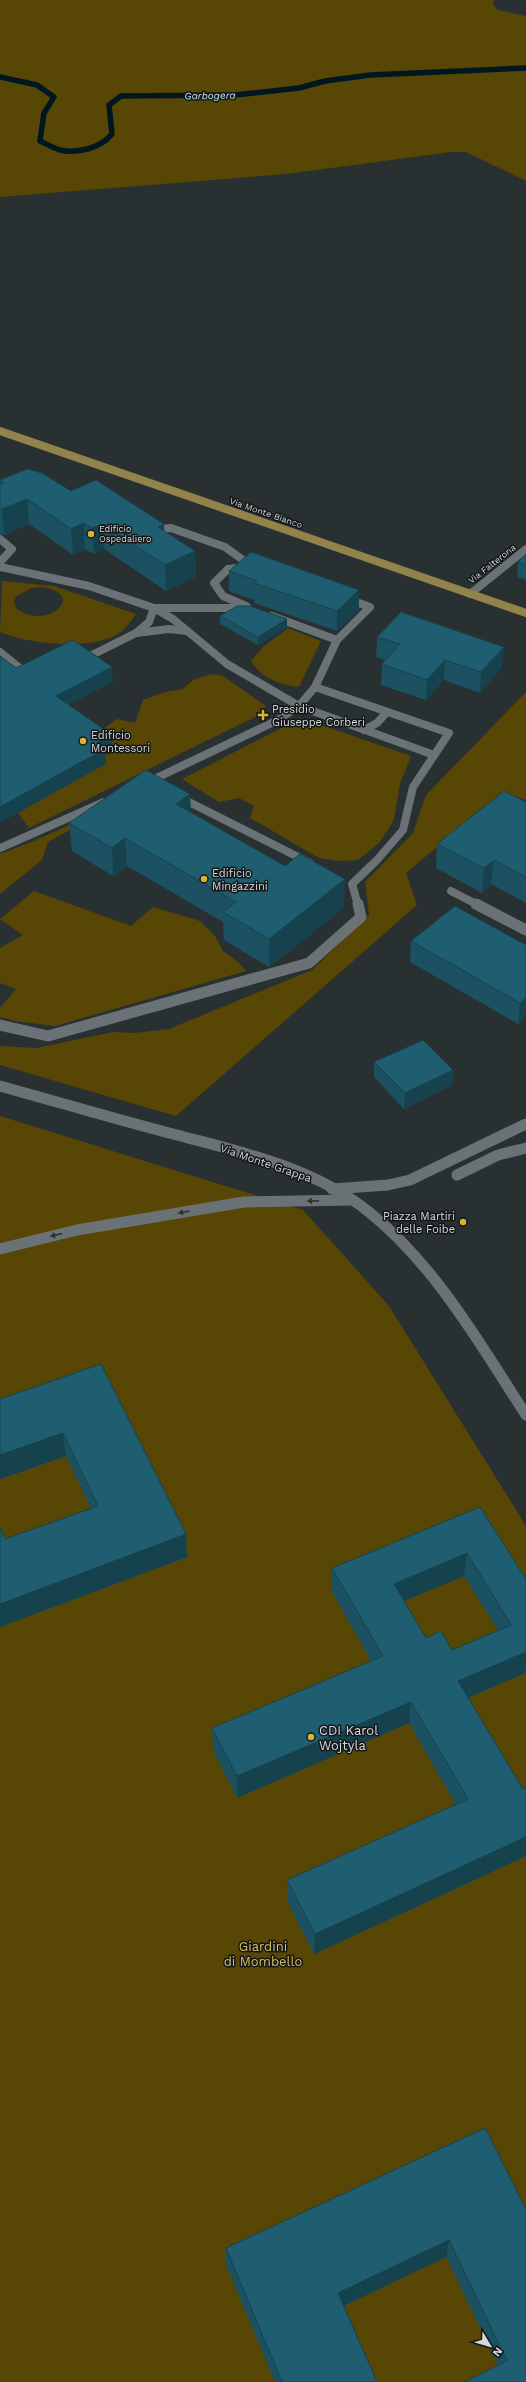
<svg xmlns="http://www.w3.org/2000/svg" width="526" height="2382" font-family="'Work Sans',sans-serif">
<rect width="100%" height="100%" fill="#283032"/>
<g fill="#584604" fill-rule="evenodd">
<path d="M0,0H494L493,5L498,10L526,16V181L466,152H451L286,174L0,197Z"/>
<path d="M2,581L54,586L136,614C132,619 128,626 122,631C97,652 28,644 0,632ZM42,587C90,595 44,632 16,608L14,602L16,596L32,588Z"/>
<path d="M288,628L321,641L299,687C281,686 260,677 251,661L263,647Z"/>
<path d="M211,674L223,676L266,706L257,716L29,828L18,813L113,750L94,736L117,719L135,723L143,700L165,692L183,689L193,680Z"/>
<path d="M526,692V800L502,792L406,873L417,905L176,1116L0,1065V1046L36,1048L113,1032L134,1033L169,1029L312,970L369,915L365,882L413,833L426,795Z"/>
<path d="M301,718L411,756L400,784L394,820L380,842L358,860L338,861L319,858L250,818L254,806L239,798L219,802L182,779Z"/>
<path d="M135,795L48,842L42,860L0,894V854L34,841Z"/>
<path d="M34,891L131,926L153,907L200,921L215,936L223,951L238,962L246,971L55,1026L15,1021L0,1017V1008L16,989L0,983V948L23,935L0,919Z"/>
<path d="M0,1116L303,1210L389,1306L526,1526V2382H0Z"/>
</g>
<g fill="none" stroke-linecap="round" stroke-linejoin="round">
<path stroke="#00171f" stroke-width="5.5" d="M0,77L37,85L54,97L44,113L40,141C47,144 53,148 60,150C77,154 101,148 112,134L109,105L121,96L235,95L299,88L325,81L370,75L526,68"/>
<g stroke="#6a7275" stroke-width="8">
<path d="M149,530L171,528L225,547L254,568"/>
<path d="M0,539L12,549L0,562"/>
<path d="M0,567L89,586L154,608L173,619L227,664L299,706L434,755"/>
<path d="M245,567L228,569L214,583L223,596L246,606"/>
<path d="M272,616L337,640L370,607L345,598"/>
<path d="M187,631L169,629L136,633L149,622L154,608H248"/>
<path d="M0,652L21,669"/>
<path d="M88,657L136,633"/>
<path d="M315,687L449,733L413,787L403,830L377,860L352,884L358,905"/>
<path d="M364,730L377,723L387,712"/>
<path d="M146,783L278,720L299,706L315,687L337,640"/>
<path d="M177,796L310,863"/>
<path d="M0,848L104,802"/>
<path d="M451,891L478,905"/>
</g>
<g stroke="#6a7275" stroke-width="11">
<path d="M476,904L526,930"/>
<path d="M0,1025L48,1036L309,963L361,917L358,904"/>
<path d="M457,1175L498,1155L526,1148"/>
<path d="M332,1189L388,1185L410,1180L526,1124"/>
<path d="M0,1249L77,1230L244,1202L352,1200"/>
</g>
<path stroke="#6a7275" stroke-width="8" d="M470,594L526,549"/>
<path stroke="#6a7275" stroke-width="11" d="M0,1086C58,1102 115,1119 173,1134C241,1152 313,1167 369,1212C436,1266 480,1344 526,1415"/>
<path stroke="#92834b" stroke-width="8" d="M0,431L526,613"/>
</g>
<g fill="#1b5160" fill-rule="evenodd">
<path d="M0,480L71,491L164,531L195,551L196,577L166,591L104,549L94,554L85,549L73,555L29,524L4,535L0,534Z"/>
<path d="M526,554V580L517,577L518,562Z"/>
<path d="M229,571L359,590V610L337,631L254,603V600L229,591Z"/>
<path d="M220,616L287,619V627L258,645L220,624Z"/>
<path d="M377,637L502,667L480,693L444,680L426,700L381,685L382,664L385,660L376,657Z"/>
<path d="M190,794L191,813L344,908L269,967L224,940L223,922L127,866L113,876L72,851L69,823Z"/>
<path d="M526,802V903L491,884L482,893L436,868L437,844Z"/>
<path d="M411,941L526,945V1016L518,1024L410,962Z"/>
<path d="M374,1062L453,1070L452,1085L404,1109L374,1077Z"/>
<path d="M101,1364L186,1534L187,1557L0,1627V1527L5,1539L91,1508L66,1456L0,1479Z"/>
<path d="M480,1507L526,1579V1675L525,1673L468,1698L523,1789L526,1787V1856L314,1954L287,1901V1880L456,1805L409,1723L237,1798L213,1750L212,1728L371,1661L331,1590L332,1568ZM464,1576L498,1630L452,1650L426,1638L404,1601Z"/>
<path d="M485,2128L526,2382L498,2365L446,2257L344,2306L377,2382H275L226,2265V2248Z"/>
</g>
<g fill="#16424e">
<path d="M27,499L29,524L4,535L2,509Z"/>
<path d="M84,523L85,549L73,555L71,529Z"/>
<path d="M103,524L104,549L94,554L92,528Z"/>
<path d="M164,524L165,550L158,527Z"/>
<path d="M195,551L196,577L166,591L165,565Z"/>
<path d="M359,590V610L337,631V611Z"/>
<path d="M287,619V627L258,645V637Z"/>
<path d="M504,647L502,667L480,693L481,672Z"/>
<path d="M445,660L444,680L426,700L427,680Z"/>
<path d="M112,667L113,682L57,711L56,696Z"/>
<path d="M112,735L113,750L105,754L106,764L0,823V807L97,743Z"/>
<path d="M190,794L191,822L176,804Z"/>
<path d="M125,838L127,866L113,876L112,848Z"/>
<path d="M494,860L491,884L482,893L484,868Z"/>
<path d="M345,879L344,908L269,967V939Z"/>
<path d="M526,998V1016L518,1024L520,1003Z"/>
<path d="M453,1070L452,1085L404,1109L405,1093Z"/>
<path d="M63,1433L66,1456L0,1479V1455Z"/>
<path d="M186,1534L187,1557L0,1627V1604Z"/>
<path d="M467,1553L464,1576L392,1606L394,1584Z"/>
<path d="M526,1652V1664L525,1673L456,1703L458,1681Z"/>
<path d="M411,1702L409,1723L237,1798V1776Z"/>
<path d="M526,1837V1856L314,1954L315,1934Z"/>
<path d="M449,2240L446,2257L337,2309L338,2293Z"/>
</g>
<g fill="#1f5e70" stroke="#16424e" fill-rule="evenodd">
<path d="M27,469L42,473L71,491L96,480L164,524L158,527L195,551L165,565L103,524L92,528L84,523L71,529L27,499L2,509H0V484L4,483L0,480Z"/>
<path d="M251,552L359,590L337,611L254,583L257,581L229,571Z"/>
<path d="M526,554V565L518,562Z"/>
<path d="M237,606H250L287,619L258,637L220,616Z"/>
<path d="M401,612L504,647L481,672L445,660L427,680L382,664L400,644L377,637Z"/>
<path d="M73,640L112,667L56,696L112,735L97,743L105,749L0,807V656L16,668Z"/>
<path d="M146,770L190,794L176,804L285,866L300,854L345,879L269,939L223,912L236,902L125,838L112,848L69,823Z"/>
<path d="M504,791L526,802V877L494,860L484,868L437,844Z"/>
<path d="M455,906L526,945V998L520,1003L411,941Z"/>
<path d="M423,1040L453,1070L405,1093L374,1062Z"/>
<path d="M101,1364L186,1534L0,1604V1527L5,1539L98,1506L63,1433L0,1455V1399Z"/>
<path d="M480,1507L526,1579V1652L458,1681L523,1789L526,1787V1837L315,1934L287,1880L468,1799L411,1702L237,1776L212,1728L383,1656L332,1568ZM467,1553L511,1625L452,1650L441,1631L426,1638L394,1584Z"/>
<path d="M485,2128L526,2209V2382H464L507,2361L449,2240L338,2293L377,2382H282L226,2248Z"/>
</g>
<defs><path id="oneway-solid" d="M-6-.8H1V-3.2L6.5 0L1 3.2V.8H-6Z"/></defs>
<g fill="#2e3234">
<use href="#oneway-solid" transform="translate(313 1201) rotate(179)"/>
<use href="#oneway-solid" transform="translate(184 1212) rotate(170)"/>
<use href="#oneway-solid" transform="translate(56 1235) rotate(167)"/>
</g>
<g fill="#d9b334" stroke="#141718" stroke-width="1.5">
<circle cx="91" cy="534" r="4"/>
<path d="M261 709h4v4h4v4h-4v4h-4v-4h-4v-4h4z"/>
<circle cx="83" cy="741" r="4"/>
<circle cx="204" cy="879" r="4"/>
<circle cx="463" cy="1222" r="4"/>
<circle cx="311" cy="1737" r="4"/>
</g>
<g text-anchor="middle" stroke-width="3" stroke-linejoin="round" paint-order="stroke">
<g font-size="9" fill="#d4d8da" stroke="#141718">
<text transform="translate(266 513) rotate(19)" y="3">Via Monte Bianco</text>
<text transform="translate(492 564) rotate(-38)" y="3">Via Falterona</text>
</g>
<g font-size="9" fill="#d4d8da" stroke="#141718" text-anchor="start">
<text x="99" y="532">Edificio<tspan x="99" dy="10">Ospedaliero</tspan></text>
</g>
<g font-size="10" font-style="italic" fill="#bfe8f6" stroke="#141718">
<text transform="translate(210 95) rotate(-1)" y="4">Garbogera</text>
</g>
<g font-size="11" fill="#d4d8da" stroke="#141718" text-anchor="start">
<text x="272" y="713">Presidio<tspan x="272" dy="13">Giuseppe Corberi</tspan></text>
<text x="91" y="739">Edificio<tspan x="91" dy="13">Montessori</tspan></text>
<text x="212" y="877">Edificio<tspan x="212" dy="13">Mingazzini</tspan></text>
<text x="455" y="1220" text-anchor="end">Piazza Martiri<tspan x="455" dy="13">delle Foibe</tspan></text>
</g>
<g font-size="11" fill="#d4d8da" stroke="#141718">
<text transform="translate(266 1163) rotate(19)" y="4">Via Monte Grappa</text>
</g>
<g font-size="13" fill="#d4d8da" stroke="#141718" text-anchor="start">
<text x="319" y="1735">CDI Karol<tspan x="319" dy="15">Wojtyla</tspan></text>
</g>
<g font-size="13" fill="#dabc61" stroke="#141718">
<text x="263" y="1951">Giardini<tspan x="263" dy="15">di Mombello</tspan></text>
</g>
</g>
<g transform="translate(490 2346) rotate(128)" stroke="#141718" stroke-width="3" paint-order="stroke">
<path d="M0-3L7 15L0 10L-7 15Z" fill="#d4d8da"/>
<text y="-6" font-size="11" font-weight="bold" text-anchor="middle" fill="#d4d8da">N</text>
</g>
</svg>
